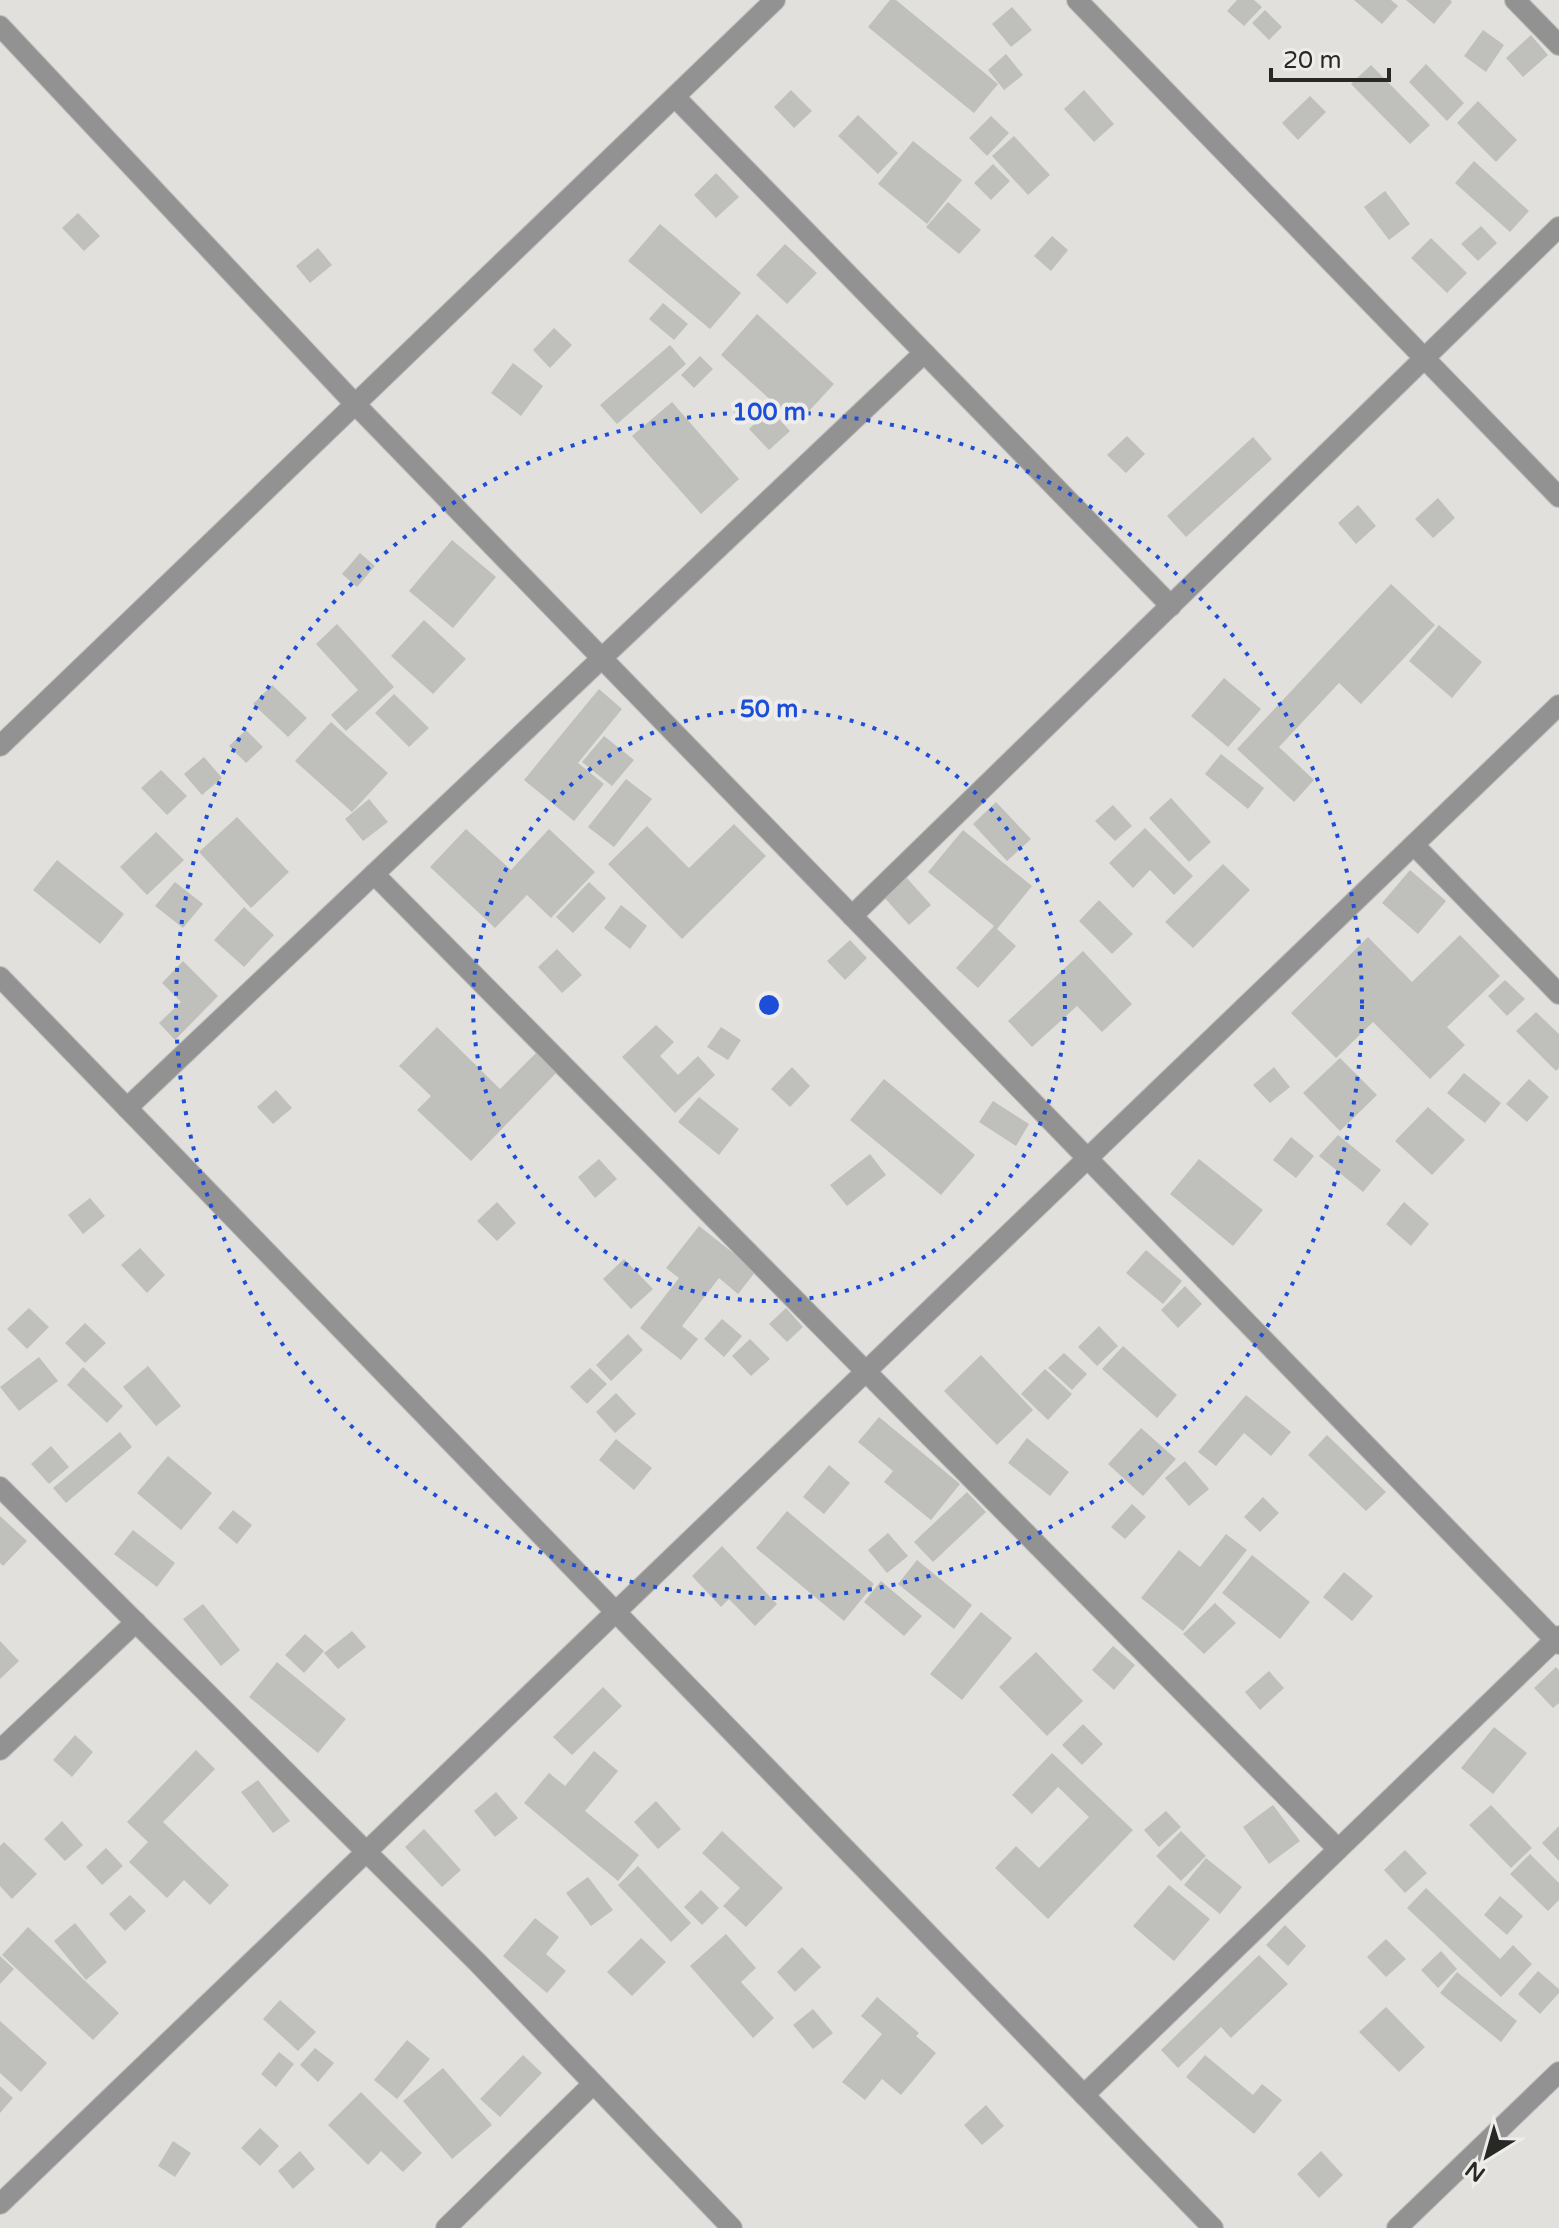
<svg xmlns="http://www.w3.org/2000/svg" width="1559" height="2228" font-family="'Varela Round',sans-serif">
<rect width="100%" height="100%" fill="#e1e0dd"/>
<g fill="#bfbfbc">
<path d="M890,0H896L998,84L974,113L868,27Z"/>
<path d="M1237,0H1254L1262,7L1244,26L1227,11Z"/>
<path d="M1354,0H1391L1398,6L1382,24Z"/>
<path d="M1406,0H1450L1452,2L1434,24Z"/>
<path d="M1012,7L1032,30L1011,47L992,24Z"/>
<path d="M1265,10L1282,27L1269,40L1252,23Z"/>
<path d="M1483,30L1504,45L1486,72L1464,56Z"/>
<path d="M1531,35L1548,55L1523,77L1506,58Z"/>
<path d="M1006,54L1023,75L1004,90L988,70Z"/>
<path d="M1426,64L1464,103L1447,121L1409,82Z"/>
<path d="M1371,65L1430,125L1410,144L1351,84Z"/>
<path d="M791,90L812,111L794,128L774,107Z"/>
<path d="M1084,90L1114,124L1094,142L1064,109Z"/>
<path d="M1310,96L1326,112L1298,140L1282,123Z"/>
<path d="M1478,101L1517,140L1496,162L1457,123Z"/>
<path d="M858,115L898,153L878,174L838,136Z"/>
<path d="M991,116L1009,133L987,156L969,138Z"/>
<path d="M1014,136L1050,175L1028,195L992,156Z"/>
<path d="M913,141L962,180L927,224L878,184Z"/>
<path d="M1474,161L1529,211L1510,232L1455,183Z"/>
<path d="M993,164L1010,181L991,200L974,183Z"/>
<path d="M716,173L739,197L716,218L694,195Z"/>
<path d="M1385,191L1410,224L1389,240L1364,207Z"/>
<path d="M948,202L981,230L959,254L926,227Z"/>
<path d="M78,213L100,236L84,251L62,228Z"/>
<path d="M660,224L741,293L710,329L628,261Z"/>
<path d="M1481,226L1497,243L1478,261L1461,244Z"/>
<path d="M1052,236L1068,250L1051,271L1034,256Z"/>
<path d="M1431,238L1467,273L1447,293L1411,258Z"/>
<path d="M785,244L817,273L787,304L756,275Z"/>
<path d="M318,248L332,265L310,283L296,266Z"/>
<path d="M663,303L688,324L674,340L649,319Z"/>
<path d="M757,314L834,384L797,424L721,355Z"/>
<path d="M554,328L572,345L550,368L533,350Z"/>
<path d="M670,345L686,364L617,424L600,405Z"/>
<path d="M700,356L713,369L694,388L681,375Z"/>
<path d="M513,363L543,386L521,416L491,393Z"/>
<path d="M672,402L739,479L701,514L632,436Z"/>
<path d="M770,409L790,431L769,450L749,429Z"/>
<path d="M1127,436L1145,454L1126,473L1107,455Z"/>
<path d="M1253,437L1272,459L1186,537L1167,516Z"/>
<path d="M1438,498L1455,518L1433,538L1415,519Z"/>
<path d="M1358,505L1376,526L1356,544L1338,523Z"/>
<path d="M452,540L496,577L453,628L409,591Z"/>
<path d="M360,553L375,566L357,587L342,574Z"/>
<path d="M1391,584L1435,625L1361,704L1339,683L1279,747L1314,780L1294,802L1237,749Z"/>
<path d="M424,620L466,659L433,694L391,656Z"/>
<path d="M337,624L394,687L346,731L331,715L358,690L316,644Z"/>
<path d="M1439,625L1482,662L1452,698L1409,661Z"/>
<path d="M1224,678L1261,709L1228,747L1191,716Z"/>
<path d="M272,685L307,718L288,737L253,704Z"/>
<path d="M599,689L622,709L578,763L604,784L574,821L524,780Z"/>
<path d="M394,694L429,728L409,747L375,713Z"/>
<path d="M331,722L388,773L352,812L295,761Z"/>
<path d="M246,730L263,747L246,763L229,746Z"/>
<path d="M604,736L634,760L612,786L582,762Z"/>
<path d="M1221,754L1264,788L1248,809L1205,774Z"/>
<path d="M204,757L222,778L202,795L184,774Z"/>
<path d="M161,770L187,796L167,815L141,788Z"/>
<path d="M626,779L652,799L614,847L588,827Z"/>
<path d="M1171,798L1211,842L1189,862L1149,818Z"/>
<path d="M369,799L388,822L363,841L345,819Z"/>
<path d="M996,802L1031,839L1007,861L973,824Z"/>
<path d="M1113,805L1132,826L1115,841L1095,821Z"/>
<path d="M237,817L289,872L251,908L199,852Z"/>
<path d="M734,824L766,856L682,939L608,864L647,826L689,868Z"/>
<path d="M1145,828L1193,876L1174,895L1150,870L1133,888L1109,863Z"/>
<path d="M466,829L511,870L549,829L595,872L551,918L527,895L495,928L430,867Z"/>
<path d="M963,830L1032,886L997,929L1016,946L978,988L956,968L994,926L928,872Z"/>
<path d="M156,832L184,860L147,895L120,867Z"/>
<path d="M57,860L124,914L100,944L33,890Z"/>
<path d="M1223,864L1250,890L1193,948L1165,922Z"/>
<path d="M896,866L931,905L909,925L874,886Z"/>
<path d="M1410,870L1446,901L1418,934L1382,903Z"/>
<path d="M175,882L203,904L183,928L155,906Z"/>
<path d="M589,882L606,898L573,933L556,917Z"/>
<path d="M1099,900L1133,934L1112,954L1079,921Z"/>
<path d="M621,905L647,926L630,949L604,928Z"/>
<path d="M244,907L274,935L244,967L214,940Z"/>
<path d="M1460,935L1500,976L1447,1027L1465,1045L1430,1079L1373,1022L1336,1058L1291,1013L1368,937L1412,982Z"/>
<path d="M850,940L867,958L845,980L827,961Z"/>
<path d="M557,949L582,975L562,993L538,967Z"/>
<path d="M1083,951L1132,1004L1102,1032L1077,1006L1032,1047L1008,1021Z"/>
<path d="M183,961L218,996L175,1040L159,1023L181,1002L162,983Z"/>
<path d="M1505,980L1525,999L1507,1016L1488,996Z"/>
<path d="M1536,1012L1559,1034V1068L1556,1071L1516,1031Z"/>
<path d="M656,1025L674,1042L660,1056L678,1075L698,1056L715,1075L675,1113L622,1057Z"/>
<path d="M437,1027L500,1089L536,1053L556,1073L471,1161L417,1110L431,1096L399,1066Z"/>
<path d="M721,1027L741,1040L728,1060L707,1047Z"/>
<path d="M1340,1058L1377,1095L1340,1131L1303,1093Z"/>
<path d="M792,1067L810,1086L790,1107L771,1089Z"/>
<path d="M1274,1067L1290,1087L1270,1103L1253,1085Z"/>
<path d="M1464,1073L1501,1103L1485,1123L1447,1093Z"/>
<path d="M884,1079L975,1155L941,1195L850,1120Z"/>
<path d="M1529,1079L1549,1097L1527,1122L1506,1104Z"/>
<path d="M276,1090L292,1108L273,1124L257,1107Z"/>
<path d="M699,1097L739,1129L719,1155L678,1122Z"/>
<path d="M993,1101L1029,1124L1016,1146L979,1122Z"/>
<path d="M1428,1107L1465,1140L1432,1175L1395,1141Z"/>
<path d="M1338,1135L1381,1170L1363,1192L1319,1156Z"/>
<path d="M1291,1137L1314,1156L1296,1178L1273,1160Z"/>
<path d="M870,1154L886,1175L847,1206L830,1185Z"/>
<path d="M599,1159L617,1179L595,1198L578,1177Z"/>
<path d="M1199,1159L1263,1210L1233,1246L1170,1194Z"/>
<path d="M90,1198L105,1216L83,1234L68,1215Z"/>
<path d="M497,1202L516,1223L497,1241L477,1221Z"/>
<path d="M1404,1202L1429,1224L1411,1246L1386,1224Z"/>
<path d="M699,1226L756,1271L738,1294L719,1278L682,1326L698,1339L681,1360L640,1328L679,1278L666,1268Z"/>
<path d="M140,1248L165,1275L147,1293L121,1265Z"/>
<path d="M1146,1250L1182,1281L1163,1304L1126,1273Z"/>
<path d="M624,1259L653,1289L631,1309L603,1279Z"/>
<path d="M1185,1286L1202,1304L1178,1328L1161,1310Z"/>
<path d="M29,1308L49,1327L27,1349L7,1329Z"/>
<path d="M786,1308L803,1327L787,1342L769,1324Z"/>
<path d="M722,1319L742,1336L724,1357L704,1339Z"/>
<path d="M85,1323L106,1343L85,1363L65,1343Z"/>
<path d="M1099,1326L1118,1346L1097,1366L1078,1347Z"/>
<path d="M628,1334L643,1350L611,1381L596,1365Z"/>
<path d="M750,1339L770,1359L751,1376L732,1356Z"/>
<path d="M1123,1346L1177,1395L1157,1418L1102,1369Z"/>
<path d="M1064,1353L1087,1374L1072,1390L1048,1368Z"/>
<path d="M981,1355L1033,1410L997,1445L944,1391Z"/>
<path d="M39,1357L58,1381L19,1411L0,1387Z"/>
<path d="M148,1366L181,1406L156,1426L123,1387Z"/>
<path d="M83,1367L123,1406L107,1423L67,1385Z"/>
<path d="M590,1368L607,1384L587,1404L570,1387Z"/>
<path d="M1045,1369L1072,1394L1048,1420L1021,1394Z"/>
<path d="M616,1393L636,1414L615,1433L596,1412Z"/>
<path d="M1246,1395L1291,1432L1271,1456L1244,1433L1216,1466L1198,1452Z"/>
<path d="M879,1417L960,1484L931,1520L884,1482L893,1471L858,1442Z"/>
<path d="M1141,1428L1176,1459L1143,1496L1108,1464Z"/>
<path d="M120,1432L132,1447L66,1503L53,1488Z"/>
<path d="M1327,1435L1386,1492L1366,1511L1308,1455Z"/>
<path d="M1027,1438L1069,1472L1050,1496L1008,1463Z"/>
<path d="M616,1439L652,1468L634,1490L599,1460Z"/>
<path d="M51,1446L69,1467L49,1484L31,1464Z"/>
<path d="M168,1456L212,1493L181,1530L137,1493Z"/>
<path d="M1185,1461L1209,1489L1189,1506L1165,1478Z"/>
<path d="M829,1465L850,1483L824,1514L803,1497Z"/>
<path d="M967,1492L986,1512L933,1562L914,1542Z"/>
<path d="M1263,1497L1279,1513L1260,1532L1244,1517Z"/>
<path d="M1132,1504L1146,1517L1125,1539L1111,1527Z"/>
<path d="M233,1510L252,1525L237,1544L218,1528Z"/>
<path d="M787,1511L874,1584L844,1621L756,1548Z"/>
<path d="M0,1516L27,1541L3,1566L0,1563Z"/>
<path d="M133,1530L175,1563L157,1587L114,1554Z"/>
<path d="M888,1533L908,1556L887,1573L868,1550Z"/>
<path d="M1226,1534L1247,1550L1183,1631L1141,1598L1179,1550L1200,1567Z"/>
<path d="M722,1546L777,1604L755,1626L729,1599L721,1607L692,1576Z"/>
<path d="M1252,1555L1310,1602L1280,1639L1222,1593Z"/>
<path d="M917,1560L972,1605L954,1629L898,1584Z"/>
<path d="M1344,1572L1373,1596L1352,1621L1323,1597Z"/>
<path d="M881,1581L922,1616L904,1636L864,1602Z"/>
<path d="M1215,1603L1236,1623L1204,1654L1183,1634Z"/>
<path d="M203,1604L240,1650L221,1666L183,1619Z"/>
<path d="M981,1612L1012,1638L962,1700L930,1674Z"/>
<path d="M352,1631L366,1647L338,1669L324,1653Z"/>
<path d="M305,1634L324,1651L304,1673L285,1655Z"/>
<path d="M0,1641L19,1661L0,1679Z"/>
<path d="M1113,1646L1135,1665L1114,1690L1092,1670Z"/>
<path d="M1036,1652L1083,1701L1047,1736L999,1687Z"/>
<path d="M277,1662L346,1719L318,1753L249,1697Z"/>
<path d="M1556,1667L1559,1670V1703L1553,1708L1534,1688Z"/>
<path d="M1269,1671L1284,1688L1260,1710L1245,1692Z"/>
<path d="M603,1687L622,1706L572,1755L553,1737Z"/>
<path d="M1083,1724L1103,1744L1082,1765L1062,1745Z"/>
<path d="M1494,1727L1527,1753L1493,1794L1461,1768Z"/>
<path d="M75,1735L93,1752L72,1777L53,1760Z"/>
<path d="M196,1750L215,1769L163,1822L229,1885L210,1905L184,1880L167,1898L129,1862L148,1842L127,1822Z"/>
<path d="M594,1751L618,1771L585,1811L639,1855L618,1881L524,1803L549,1773L565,1786Z"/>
<path d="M1052,1753L1133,1830L1048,1919L995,1868L1016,1846L1039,1868L1089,1817L1058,1787L1032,1814L1012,1795Z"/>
<path d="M258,1780L290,1821L273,1833L241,1792Z"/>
<path d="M496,1792L518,1818L495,1837L474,1811Z"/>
<path d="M656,1801L681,1829L658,1849L634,1822Z"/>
<path d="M1273,1805L1300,1841L1269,1864L1243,1827Z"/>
<path d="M1491,1805L1532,1848L1511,1868L1469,1825Z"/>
<path d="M1166,1811L1181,1827L1159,1847L1144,1830Z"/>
<path d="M62,1821L83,1845L65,1861L44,1839Z"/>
<path d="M1559,1826V1861L1542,1843Z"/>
<path d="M424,1829L461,1870L442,1887L405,1847Z"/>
<path d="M722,1831L783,1888L746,1927L723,1906L740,1888L702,1853Z"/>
<path d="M1181,1831L1206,1856L1181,1881L1156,1856Z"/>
<path d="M4,1842L37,1874L12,1899L0,1886V1846Z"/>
<path d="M106,1848L123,1866L102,1885L86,1867Z"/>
<path d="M1405,1850L1427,1873L1405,1893L1384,1870Z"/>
<path d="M1530,1854L1559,1883V1900L1548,1911L1510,1874Z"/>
<path d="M1206,1858L1242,1887L1220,1914L1184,1885Z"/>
<path d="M638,1866L691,1923L671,1942L618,1885Z"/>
<path d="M588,1877L613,1910L591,1926L566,1893Z"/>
<path d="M1169,1885L1210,1919L1174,1961L1133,1926Z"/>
<path d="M1426,1888L1500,1959L1513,1945L1532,1964L1501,1997L1407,1908Z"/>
<path d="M701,1890L719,1908L702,1925L684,1907Z"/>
<path d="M130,1895L146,1911L125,1931L109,1914Z"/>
<path d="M1500,1896L1523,1916L1507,1935L1484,1915Z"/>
<path d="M535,1918L559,1937L546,1954L566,1971L547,1993L503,1956Z"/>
<path d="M75,1923L107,1962L86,1980L54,1941Z"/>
<path d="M1285,1925L1306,1946L1288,1966L1266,1945Z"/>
<path d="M28,1927L119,2013L93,2040L2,1955Z"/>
<path d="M726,1934L756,1968L741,1982L774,2018L753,2038L690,1966Z"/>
<path d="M641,1938L666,1962L632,1996L607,1972Z"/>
<path d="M1386,1939L1406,1959L1386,1977L1367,1957Z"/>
<path d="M802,1947L821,1967L795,1992L777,1972Z"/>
<path d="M1441,1951L1457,1969L1438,1988L1421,1970Z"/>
<path d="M1259,1955L1288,1984L1231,2038L1221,2027L1178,2068L1161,2050Z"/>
<path d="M0,1956L14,1969L0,1984Z"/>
<path d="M1538,1971L1559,1989V1993L1540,2014L1518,1994Z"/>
<path d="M1457,1972L1517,2021L1501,2042L1440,1993Z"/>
<path d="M877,1997L919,2033L916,2036L936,2053L901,2095L882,2079L865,2100L842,2082L882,2034L861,2016Z"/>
<path d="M280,2000L316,2032L298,2051L263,2019Z"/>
<path d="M1386,2007L1425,2047L1399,2072L1359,2032Z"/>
<path d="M813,2009L833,2033L813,2049L793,2025Z"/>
<path d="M0,2021L47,2063L21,2092L0,2073Z"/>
<path d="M407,2040L430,2059L397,2099L374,2080Z"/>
<path d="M315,2048L334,2063L318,2082L300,2065Z"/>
<path d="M279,2052L294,2064L276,2087L261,2074Z"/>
<path d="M523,2055L542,2073L500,2117L480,2099Z"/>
<path d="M1205,2055L1253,2095L1262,2084L1282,2100L1254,2134L1186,2077Z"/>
<path d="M443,2068L492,2125L452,2159L403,2101Z"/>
<path d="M0,2086L13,2098L0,2113Z"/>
<path d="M361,2092L422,2153L403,2172L381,2151L368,2165L328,2125Z"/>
<path d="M986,2105L1004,2126L982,2145L964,2125Z"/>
<path d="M260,2128L279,2146L260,2166L241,2148Z"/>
<path d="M173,2141L191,2153L175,2177L158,2166Z"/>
<path d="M300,2151L315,2169L293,2189L278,2171Z"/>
<path d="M1321,2151L1343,2175L1319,2198L1297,2174Z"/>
</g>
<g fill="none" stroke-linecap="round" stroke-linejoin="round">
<g stroke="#bcbbb9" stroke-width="22">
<g id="minor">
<path d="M1077,0L1559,497"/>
<path d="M1515,0L1559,45"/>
<path d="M0,26L355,404L1559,1644"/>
<path d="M675,97L1171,606"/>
<path d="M0,746L775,0"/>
<path d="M1414,845L1559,994"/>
<path d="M374,874L1338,1849"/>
<path d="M852,916L1559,227"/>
<path d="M0,977L1213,2228"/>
<path d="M127,1108L924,353"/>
<path d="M0,1487L478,1963L732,2228"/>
<path d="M0,1750L136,1622"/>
<path d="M1084,2095L1559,1636"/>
<path d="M0,2204L1559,705"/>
<path d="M446,2228L593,2084"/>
<path d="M1397,2228L1559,2072"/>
</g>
</g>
<use href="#minor" stroke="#939293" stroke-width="20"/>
</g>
<g fill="none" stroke="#1d4ed8" stroke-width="4" stroke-dasharray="4 8">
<circle cx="769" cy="1005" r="296"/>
<circle cx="769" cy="1005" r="593"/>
</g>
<circle cx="769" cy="1005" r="12" fill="#1d4ed8" stroke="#eeedea" stroke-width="4"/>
<g font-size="24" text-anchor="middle" font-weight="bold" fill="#1d4ed8" stroke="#eeedea" stroke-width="8" stroke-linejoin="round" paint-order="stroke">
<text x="769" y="420">100 m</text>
<text x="769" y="717">50 m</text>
</g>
<g transform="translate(1487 2156) rotate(217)" stroke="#eeedea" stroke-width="6" paint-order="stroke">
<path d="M0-6L14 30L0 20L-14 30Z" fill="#282827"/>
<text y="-12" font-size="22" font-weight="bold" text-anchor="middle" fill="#282827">N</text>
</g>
<path d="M1271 68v12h118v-12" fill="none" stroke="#282827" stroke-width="4"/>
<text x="1283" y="68" font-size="24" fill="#282827" stroke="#eeedea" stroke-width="6" paint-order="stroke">20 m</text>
</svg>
